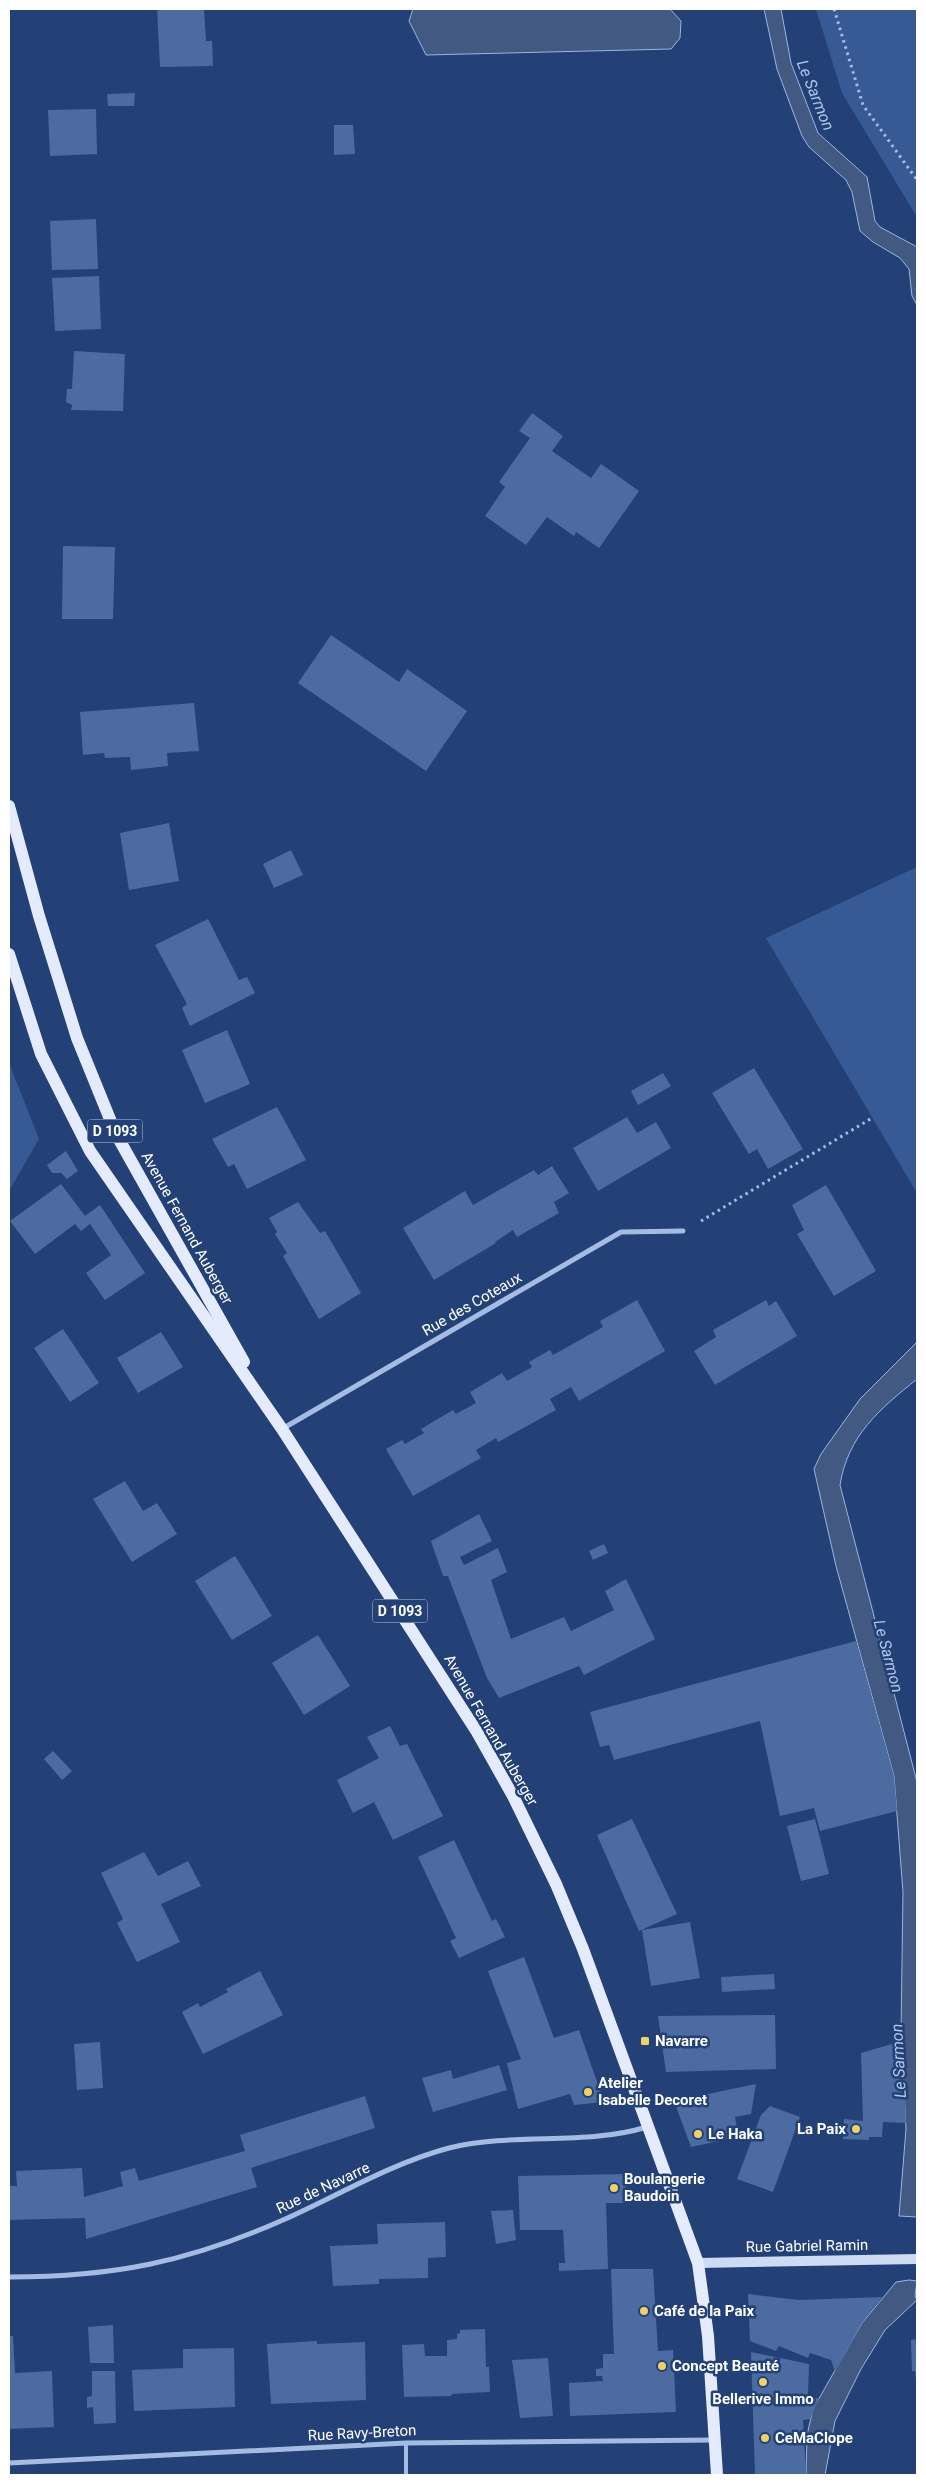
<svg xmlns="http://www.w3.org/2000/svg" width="926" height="2484" font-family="Roboto,sans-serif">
<rect width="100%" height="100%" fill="#234177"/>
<g fill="#375a95">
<path d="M816,9H917V217L842,93Z"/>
<path d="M917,867V1193L766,938Z"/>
<path d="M9,1063L39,1139L9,1191Z"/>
</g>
<g fill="#425981" stroke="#99b6e4">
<path d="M413,9H670L681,21L680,38L671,49L426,55L409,21Z"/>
<path d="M764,9H781L791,63L818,133L867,177L875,221L880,227L917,247V305L912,296L909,269L900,258L873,242L860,231L852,192L846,180L809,147L802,136L777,69Z"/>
<path d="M917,1342V1379C880,1409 848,1435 840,1485L917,1782V2217L899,2216L906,2129L901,2033L903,1892L894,1776L836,1566L814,1469L821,1454L860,1399Z"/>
<path d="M909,2280L917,2281L915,2296L917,2300L885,2330L861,2369L835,2421L825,2475H806L807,2435L813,2409L862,2323L896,2282Z"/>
</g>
<g fill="#4c6ba1">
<path d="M157,9H204L206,41H212L213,66L160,67Z"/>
<path d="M135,93L134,106H108L107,94Z"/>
<path d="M96,109L97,154L50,156L48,110Z"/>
<path d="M334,125H353L355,154L334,155Z"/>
<path d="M96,219L98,269L52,270L50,221Z"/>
<path d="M99,276L101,329L55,331L52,278Z"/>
<path d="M74,351L125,354L123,411L71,410L72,405L66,402L67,389H72Z"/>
<path d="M532,413L563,436L552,451L591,478L601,464L639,491L599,548L576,532L574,536L547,517L526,545L485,516L505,487L499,482L530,438L519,431Z"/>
<path d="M63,546L115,547L113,619H62Z"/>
<path d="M331,635L399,682L407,669L467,711L426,771L298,683Z"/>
<path d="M194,703L199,751L167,753L168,766L131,770L130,757L105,758L104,753L83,755L80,712Z"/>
<path d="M169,823L179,881L129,890L120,833Z"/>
<path d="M291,850L303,875L274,888L263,864Z"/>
<path d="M208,919L239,980L247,977L255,993L190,1026L182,1008L187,1004L155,945Z"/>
<path d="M227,1030L250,1084L205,1103L182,1050Z"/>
<path d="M754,1068L803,1149L768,1169L757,1149L749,1154L712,1093Z"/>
<path d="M663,1073L671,1086L638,1105L631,1091Z"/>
<path d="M277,1107L306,1160L247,1189L234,1164L228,1167L212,1139Z"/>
<path d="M627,1117L637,1133L656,1122L671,1148L598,1191L573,1148Z"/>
<path d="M66,1151L78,1171L67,1179L61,1173H52L47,1165Z"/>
<path d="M552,1166L569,1193L554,1202L559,1213L517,1237L513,1230L495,1242L496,1243L434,1280L403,1228L465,1191L473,1205L534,1170L538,1175Z"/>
<path d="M61,1184L85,1216L100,1205L145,1273L105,1300L86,1273L111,1255L90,1224L81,1231L75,1224L35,1254L10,1221Z"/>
<path d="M826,1185L876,1271L834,1296L797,1234L804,1230L792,1205Z"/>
<path d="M298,1202L320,1233L325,1231L361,1293L319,1319L283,1256L287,1253L275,1234L277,1232L269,1218Z"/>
<path d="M637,1300L665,1351L579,1401L571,1387L550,1399L556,1410L498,1442L496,1438L476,1450L481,1458L413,1496L386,1449L402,1440L405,1444L424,1433L421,1429L453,1410L456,1414L476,1403L470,1392L502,1373L507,1381L532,1367L529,1362L550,1350L553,1355L603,1327L600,1321Z"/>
<path d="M766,1300L769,1306L776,1301L797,1336L715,1385L694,1351L716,1337L713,1330Z"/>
<path d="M63,1329L99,1383L70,1402L34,1348Z"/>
<path d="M161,1332L183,1367L138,1393L117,1358Z"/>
<path d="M125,1481L143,1511L157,1503L177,1534L132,1562L93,1499Z"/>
<path d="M479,1514L492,1541L460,1557L464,1565L498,1548L507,1572L491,1580L511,1639L564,1617L571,1631L614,1610L605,1591L626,1579L655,1639L584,1675L579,1666L499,1698L487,1678L448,1576H443L431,1541Z"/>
<path d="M604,1544L608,1553L593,1560L589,1551Z"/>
<path d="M235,1556L272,1616L232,1640L195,1581Z"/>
<path d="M318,1635L350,1686L304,1715L272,1663Z"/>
<path d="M856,1641L894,1776L897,1811L820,1831L814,1808L780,1816L760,1721L614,1760L609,1745L600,1747L590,1712Z"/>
<path d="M390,1726L400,1746L407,1744L443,1816L393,1840L374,1802L353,1813L337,1780L379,1758L367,1737Z"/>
<path d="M53,1751L72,1771L62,1780L44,1759Z"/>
<path d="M632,1819L677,1914L639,1931L597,1835Z"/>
<path d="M815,1819L829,1874L801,1881L787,1826Z"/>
<path d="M454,1840L492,1921L496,1919L505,1937L459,1958L450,1941L456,1938L418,1857Z"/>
<path d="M144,1852L158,1876L188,1861L201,1886L161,1904L180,1942L137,1962L117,1923L123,1919L101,1873Z"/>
<path d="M690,1922L700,1978L651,1986L642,1930Z"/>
<path d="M524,1957L554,2038L579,2030L604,2102L574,2105L570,2094L518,2109L507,2063L521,2059L488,1971Z"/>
<path d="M260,1971L283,2015L203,2054L182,2012L198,2003L200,2007L228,1992L226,1989Z"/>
<path d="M774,1974L775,1989L722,1992L721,1977Z"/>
<path d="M775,2015L776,2069L666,2072L658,2016Z"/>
<path d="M902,2041L906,2123L883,2122L882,2137H869V2140L843,2139L844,2119L863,2121L861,2053Z"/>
<path d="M100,2042L103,2088L77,2090L74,2044Z"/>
<path d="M499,2065L507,2090L433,2112L422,2078L451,2070L453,2079Z"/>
<path d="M756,2084L751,2114L735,2117L738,2133L733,2138L691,2147L674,2101Z"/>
<path d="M365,2096L375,2128L251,2168L257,2187L86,2239L85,2218L9,2220V2186H17L16,2171L82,2168L84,2197L123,2186L120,2172L135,2168L139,2181L245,2151L240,2135Z"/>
<path d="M770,2106L800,2117L773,2192L737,2179L761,2115Z"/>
<path d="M626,2174V2203H606L608,2269L559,2271V2263H565L563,2230H520L518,2176Z"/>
<path d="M513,2210L516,2240L496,2244L491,2211Z"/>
<path d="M445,2222L446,2257L428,2258V2278L379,2279V2284L333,2286L330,2246L378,2244L377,2224Z"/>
<path d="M611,2269H653L658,2351L673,2350L676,2412L570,2416L569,2383L603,2381L602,2376H596V2369L603,2368V2354H614Z"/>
<path d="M748,2294L799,2300L882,2297L862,2323L835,2372L831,2360L810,2353L808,2358L779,2346L776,2351L750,2341Z"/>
<path d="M113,2325L114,2363H90L88,2327Z"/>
<path d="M485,2329L486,2367H489L490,2392L451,2394L452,2396L404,2397L402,2345L424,2344L425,2356H447V2340L457,2339V2334L460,2333V2330Z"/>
<path d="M9,2336H13L15,2373L52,2371L54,2427L9,2429Z"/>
<path d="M917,2339V2380H916L915,2371H912L911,2340Z"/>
<path d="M317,2341V2344L365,2342L366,2400L271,2404L267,2344Z"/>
<path d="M234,2348L235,2407L134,2411L132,2370L183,2368V2349Z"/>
<path d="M751,2352L809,2364L808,2394L819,2399L810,2419L803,2420L806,2475H755Z"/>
<path d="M548,2358L553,2416L520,2418L512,2360Z"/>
<path d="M92,2371H115L116,2423L94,2424L93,2407L87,2408V2397L92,2396Z"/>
</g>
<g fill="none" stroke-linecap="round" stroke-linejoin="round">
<g stroke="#a4bce3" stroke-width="3" stroke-dasharray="2.5 4" stroke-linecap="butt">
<path d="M834,9L863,105L917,180"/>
<path d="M701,1221L872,1118"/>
</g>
<path stroke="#a4bce3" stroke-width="4" d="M406,2475V2443"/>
<g stroke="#a4bce3" stroke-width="5">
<path d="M282,1429L621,1232L683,1231"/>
<path d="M9,2277C113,2277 188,2262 283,2220C337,2196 392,2163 449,2148C516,2132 584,2146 647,2127"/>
<path d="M9,2463L406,2443L713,2440"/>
</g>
<path stroke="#cddbf3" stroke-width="10" d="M698,2263L917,2259"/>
<g stroke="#e4ebfc" stroke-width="12">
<path d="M9,806L39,916L77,1038L116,1134L244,1362"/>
<path d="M9,954L41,1054L90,1151L282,1429L477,1732L513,1796L556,1884L583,1949L698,2263L708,2336L717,2475"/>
</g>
</g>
<g fill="#eed268" stroke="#234177" stroke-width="2">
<rect x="640" y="2036" width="10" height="10" rx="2.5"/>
<circle cx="588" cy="2092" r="5"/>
<circle cx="856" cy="2129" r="5"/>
<circle cx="698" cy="2134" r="5"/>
<circle cx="614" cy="2188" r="5"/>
<circle cx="644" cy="2311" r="5"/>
<circle cx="662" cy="2366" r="5"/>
<circle cx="763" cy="2382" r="5"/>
<circle cx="765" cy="2438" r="5"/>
</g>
<g text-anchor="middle" stroke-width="5" stroke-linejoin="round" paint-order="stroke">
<g fill="#234177" stroke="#bdc6d6" stroke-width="1">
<rect x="87.5" y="1119.5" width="55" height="23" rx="4"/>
<rect x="372.5" y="1599.5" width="55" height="23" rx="4"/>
</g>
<g font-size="14" font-weight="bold" fill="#fff">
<text x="115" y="1136">D 1093</text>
<text x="400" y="1616">D 1093</text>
</g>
<g font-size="15" fill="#fff" stroke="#234177">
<text transform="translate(187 1228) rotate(61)" y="5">Avenue Fernand Auberger</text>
<text transform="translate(472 1304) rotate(-30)" y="5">Rue des Coteaux</text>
<text transform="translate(491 1730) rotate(60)" y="5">Avenue Fernand Auberger</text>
<text transform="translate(323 2188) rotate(-25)" y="5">Rue de Navarre</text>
<text transform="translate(807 2246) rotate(-1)" y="5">Rue Gabriel Ramin</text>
<text transform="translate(362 2433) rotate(-3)" y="5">Rue Ravy-Breton</text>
</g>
<g font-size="15" font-weight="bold" fill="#fff" stroke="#234177" text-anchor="start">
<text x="655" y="2046">Navarre</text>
<text x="598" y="2088">Atelier<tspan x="598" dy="17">Isabelle Decoret</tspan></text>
<text x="846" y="2134" text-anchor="end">La Paix</text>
<text x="708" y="2139">Le Haka</text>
<text x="624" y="2184">Boulangerie<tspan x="624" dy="17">Baudoin</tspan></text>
<text x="654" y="2316">Café de la Paix</text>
<text x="672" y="2371">Concept Beauté</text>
<text x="763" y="2404" text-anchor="middle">Bellerive Immo</text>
<text x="775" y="2443">CeMaClope</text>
</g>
<g font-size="16" font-style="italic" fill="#afc6eb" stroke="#234177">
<text transform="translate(816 95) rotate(68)" y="6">Le Sarmon</text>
<text transform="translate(889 1656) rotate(75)" y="6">Le Sarmon</text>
<text transform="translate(898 2061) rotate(-93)" y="6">Le Sarmon</text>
</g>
</g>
<rect width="926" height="2484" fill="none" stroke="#ffffff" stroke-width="20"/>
</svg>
